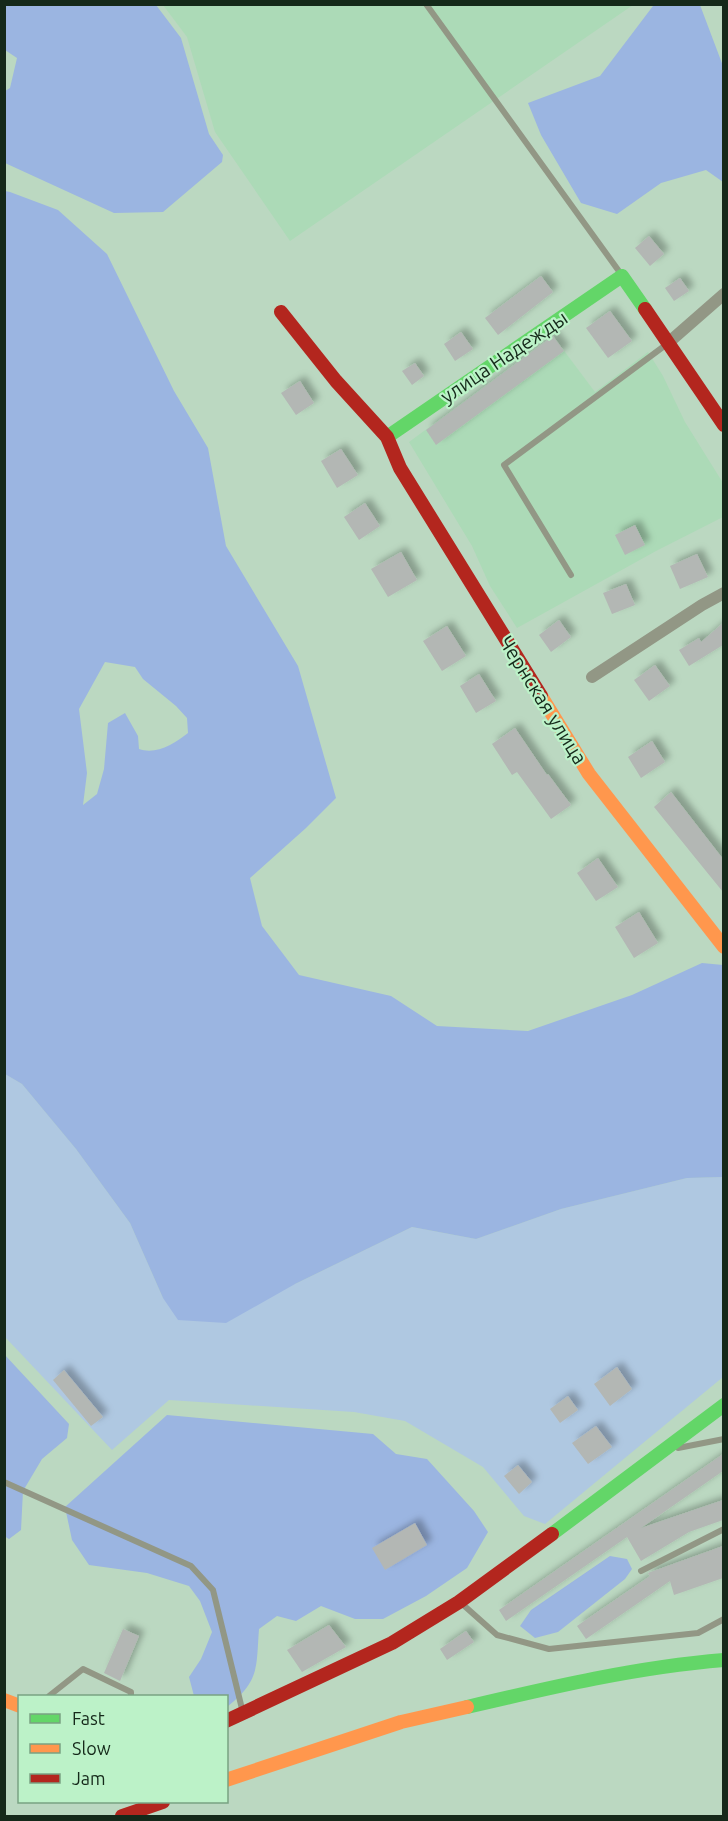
<svg xmlns="http://www.w3.org/2000/svg" width="728" height="1821" font-family="Ubuntu,sans-serif">
<defs>
<filter id="shadow"><feDropShadow dx="5.5" dy="-5.5" stdDeviation="3" flood-color="#0004"/></filter>
</defs>
<rect width="100%" height="100%" fill="#bbd8c1"/>
<g fill="#acdab7">
<path d="M163,5H633L290,241L215,132L187,37Z"/>
<path d="M553,336L595,392L648,352L663,376L685,422L723,483V517L656,551L517,628L490,586L472,546L409,442Z"/>
</g>
<path fill="#afc8e1" d="M5,1074L22,1084L76,1149L130,1223L163,1298L295,1284L412,1227L476,1239L561,1209L687,1178L723,1177V1377L545,1524L524,1516L483,1467L405,1421L354,1412L169,1400L112,1450L5,1337Z"/>
<g fill="#9bb5e1" fill-rule="evenodd">
<path d="M5,4L156,5L181,38L209,134L223,155L222,162L163,212L114,213L5,163V91L10,88L17,58L5,50Z"/>
<path d="M659,4L700,5L723,66V182L706,170L661,183L617,214L581,203L541,135L528,103L600,76L653,6Z"/>
<path d="M5,191L10,192L58,210L107,254L174,391L208,448L226,546L298,666L336,798L306,828L250,878L262,926L299,975L391,996L437,1026L528,1031L632,995L702,963L723,965V1177L687,1178L561,1209L476,1239L412,1227L295,1284L226,1323L178,1320L163,1298L130,1223L76,1149L22,1084L5,1074ZM105,662L135,667L143,679L176,706L187,718L188,733C174,744 156,755 139,749L138,736L125,713L108,723L104,769L97,794L83,805L87,773L79,709Z"/>
<path d="M4,1354L69,1424L67,1438L42,1459L23,1491L21,1530L9,1539L4,1536Z"/>
<path d="M167,1415L373,1434L396,1454L427,1459L474,1511L488,1532L467,1568L426,1596L383,1619H355L321,1606L296,1621L277,1616L259,1629C256,1669 260,1680 227,1707L226,1696H194L189,1677L201,1659L212,1632L200,1601L189,1586L147,1573L89,1565L72,1540L65,1507Z"/>
<path d="M610,1556L627,1559L632,1569L625,1579L558,1632L535,1638L520,1626L531,1610Z"/>
</g>
<g fill="#b3b7b4" filter="url(#shadow)">
<path d="M649,236L664,254L650,266L635,248Z"/>
<path d="M541,276L553,292L498,335L485,318Z"/>
<path d="M680,278L689,291L674,301L665,288Z"/>
<path d="M610,311L632,341L608,358L586,328Z"/>
<path d="M461,332L473,349L455,361L444,344Z"/>
<path d="M553,336L564,351L436,445L426,430Z"/>
<path d="M415,363L424,376L412,385L402,371Z"/>
<path d="M300,381L314,403L296,415L281,393Z"/>
<path d="M341,449L358,475L337,488L321,461Z"/>
<path d="M365,503L380,526L359,540L344,517Z"/>
<path d="M635,525L645,545L625,555L615,535Z"/>
<path d="M401,552L417,580L388,597L371,569Z"/>
<path d="M697,554L708,577L680,589L670,566Z"/>
<path d="M626,584L635,605L612,614L603,593Z"/>
<path d="M559,620L571,637L551,652L539,635Z"/>
<path d="M723,623V645L689,666L679,650L699,638L701,642Z"/>
<path d="M447,626L466,656L442,671L423,641Z"/>
<path d="M655,665L670,686L649,701L634,680Z"/>
<path d="M479,674L496,701L476,713L460,686Z"/>
<path d="M515,728L547,775L548,774L571,805L551,819L517,772L512,775L492,744Z"/>
<path d="M652,741L665,762L641,778L628,757Z"/>
<path d="M671,792L723,859V892L654,807Z"/>
<path d="M598,858L618,887L596,901L577,873Z"/>
<path d="M639,912L658,943L634,958L615,927Z"/>
<path d="M617,1367L632,1389L610,1406L594,1384Z"/>
<path d="M64,1370L103,1417L91,1426L53,1380Z"/>
<path d="M568,1396L578,1410L560,1423L550,1409Z"/>
<path d="M596,1426L612,1447L588,1464L572,1443Z"/>
<path d="M723,1454V1471L641,1528L723,1500V1520L689,1532L641,1561L627,1537L506,1621L499,1610Z"/>
<path d="M518,1465L532,1482L519,1494L504,1476Z"/>
<path d="M415,1523L427,1545L385,1570L372,1548Z"/>
<path d="M723,1546V1578L674,1595L670,1581L586,1639L577,1626L650,1576L648,1573Z"/>
<path d="M329,1625L346,1647L302,1672L287,1650Z"/>
<path d="M123,1629L139,1636L120,1681L104,1673Z"/>
<path d="M466,1631L474,1642L447,1660L440,1649Z"/>
</g>
<g fill="none" stroke-linecap="round" stroke-linejoin="round">
<g stroke="#929785" stroke-width="6">
<path d="M426,4L621,274"/>
<path d="M571,575L504,465L667,344"/>
<path d="M678,1448L724,1439"/>
<path d="M4,1482L191,1566L213,1590L243,1713"/>
<path d="M641,1571L724,1529"/>
<path d="M460,1602L497,1635L549,1649L698,1633L724,1619"/>
<path d="M49,1696L83,1669L131,1692V1696"/>
</g>
<g stroke="#929785" stroke-width="12">
<path d="M668,343L724,294"/>
<path d="M592,677L702,605L724,593"/>
</g>
<g stroke="#63d668" stroke-width="14">
<path d="M387,437L622,276L645,309"/>
<path d="M552,1534L724,1405"/>
<path d="M467,1707C552,1687 637,1667 724,1660"/>
</g>
<g stroke="#ff974d" stroke-width="14">
<path d="M541,696L589,774L724,947"/>
<path d="M4,1700L20,1706"/>
<path d="M226,1780L401,1722L467,1707"/>
</g>
<g stroke="#b3261e" stroke-width="14">
<path d="M645,309L724,425"/>
<path d="M281,312L336,381L387,437L400,468L541,696"/>
<path d="M226,1721L392,1643L459,1602L552,1534"/>
<path d="M122,1816L163,1802"/>
</g>
</g>
<g text-anchor="middle" stroke-width="4.5" stroke-linejoin="round" paint-order="stroke">
<g font-size="20" fill="#15291a" stroke="#bcf2c8">
<text transform="translate(504 357) rotate(-34)" y="7">улица Надежды</text>
<text transform="translate(543 700) rotate(58)" y="7">Чернская улица</text>
</g>
</g>
<rect width="728" height="1821" fill="none" stroke="#15291a" stroke-width="12"/>
<rect x="18" y="1695" width="210" height="108" fill="#bcf2c8" stroke="#79a282" stroke-width="1.5"/>
<rect x="30" y="1714" width="30" height="9" fill="#63d668" stroke="#79a282" stroke-width="1.5"/>
<text x="72" y="1725" font-size="18" fill="#15291a">Fast</text>
<rect x="30" y="1744" width="30" height="9" fill="#ff974d" stroke="#79a282" stroke-width="1.5"/>
<text x="72" y="1755" font-size="18" fill="#15291a">Slow</text>
<rect x="30" y="1774" width="30" height="9" fill="#b3261e" stroke="#79a282" stroke-width="1.5"/>
<text x="72" y="1785" font-size="18" fill="#15291a">Jam</text>
</svg>
